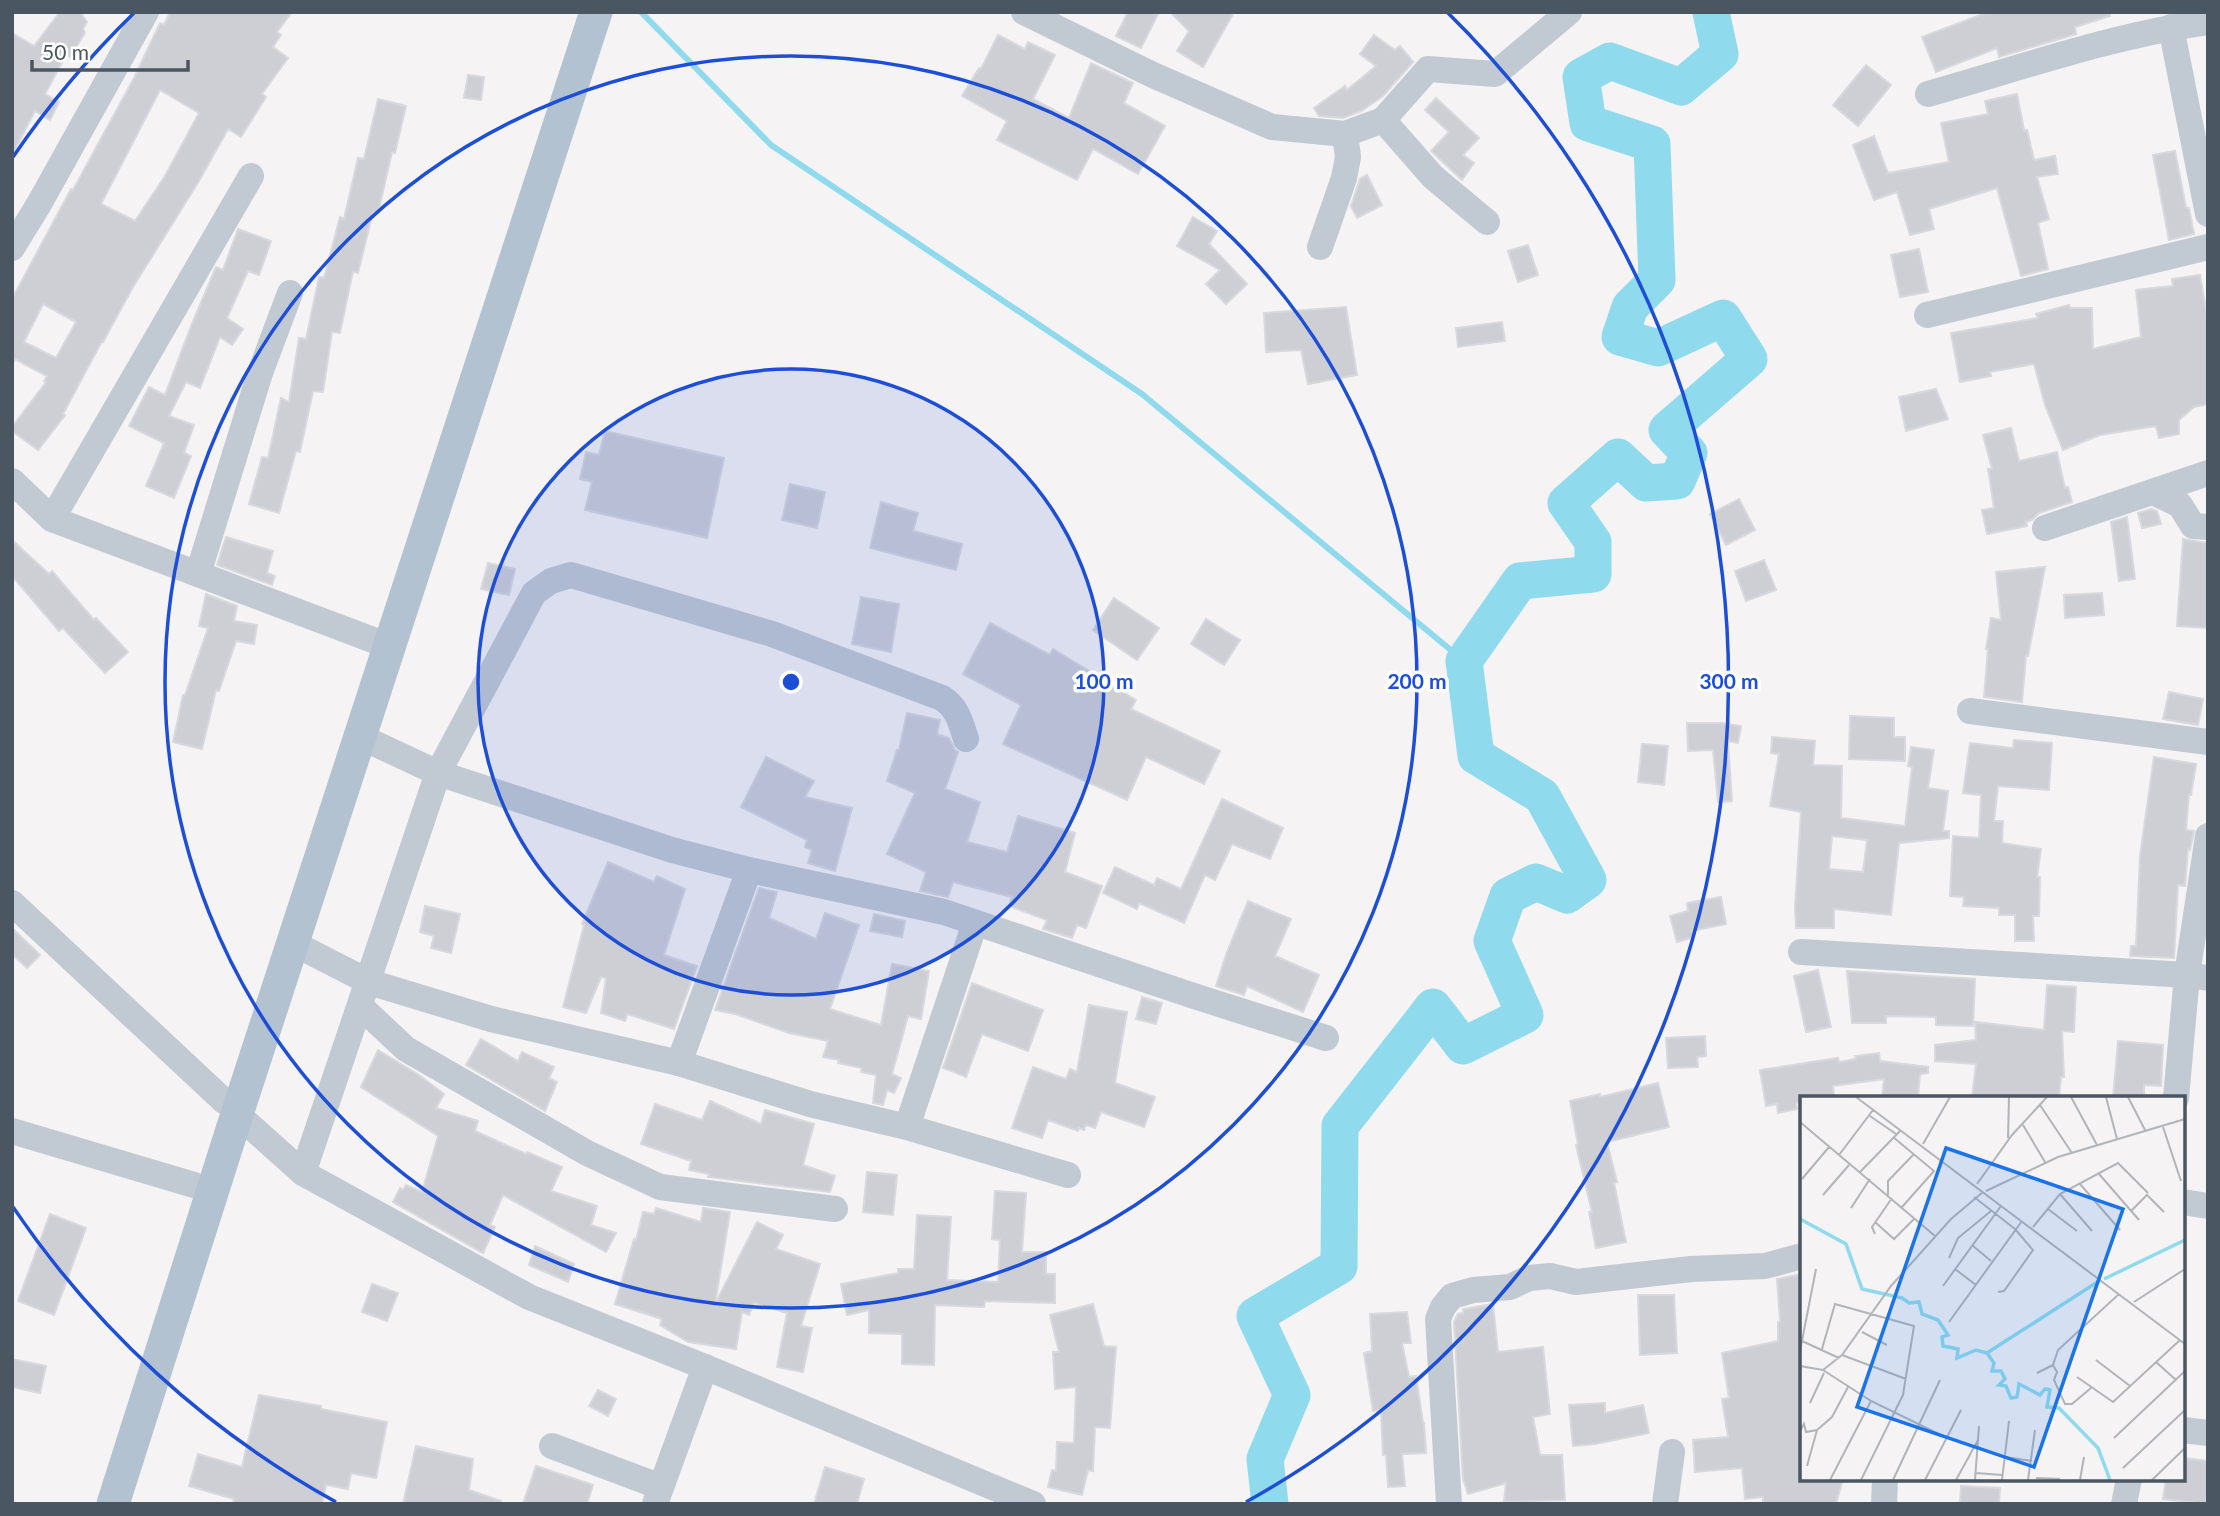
<svg xmlns="http://www.w3.org/2000/svg" width="2220" height="1516" font-family="Lato,sans-serif">
<rect width="100%" height="100%" fill="#f5f3f3"/>
<g fill="none" stroke-linecap="round" stroke-linejoin="round">
<path stroke="#90daee" stroke-width="6" d="M641,12L771,145L1142,394L1464,661"/>
<path stroke="#90daee" stroke-width="37" d="M1270,1504L1265,1459L1292,1395L1255,1316L1339,1266L1340,1126L1433,1007L1463,1046L1525,1015L1492,941L1508,896L1536,882L1567,895L1588,880L1542,796L1476,756L1464,661L1520,581L1593,574V542L1566,503L1618,457L1646,483L1677,481L1689,453L1667,430L1749,359L1723,318L1658,348L1620,337L1630,307L1657,280L1652,144L1588,123L1581,77L1610,61L1681,87L1720,54L1711,12"/>
</g>
<g fill="#cdcfd5" stroke="#d7d9de" stroke-width="2" fill-rule="evenodd">
<path d="M60,12H80L87,22L83,29L85,33L70,57L66,55L45,94L59,102L50,120L35,111L12,155V33L34,46Z"/>
<path d="M170,12H292L277,32L281,35L273,47L288,58L262,94L266,97L241,137L228,129L199,181L133,287L103,342L102,341L63,414L65,415L38,450L12,431V427L46,382L44,381L47,376L15,359L12,365V299L71,189L73,190L134,78L160,23L164,25ZM160,90L199,113L165,176L135,221L101,204ZM43,304L76,322L56,358L24,342Z"/>
<path d="M1128,12H1159L1141,48L1116,36Z"/>
<path d="M1170,12H1234L1203,67L1177,51L1189,31Z"/>
<path d="M1988,12H2110V16L2075,27L2076,34L1999,57L1997,48L1936,72L1922,37Z"/>
<path d="M998,35L1025,49L1028,42L1055,55L1033,99L1069,118L1091,63L1133,83L1124,103L1165,126L1138,174L1093,149L1077,180L997,140L1007,121L962,96L979,68L981,69Z"/>
<path d="M1374,35L1395,50L1400,46L1413,62L1383,96L1361,111L1343,118L1319,116L1314,108L1345,86L1347,90L1376,66L1360,54Z"/>
<path d="M1866,65L1891,85L1858,126L1833,105Z"/>
<path d="M468,75L484,77L481,100L464,98Z"/>
<path d="M2017,94L2024,130H2027L2034,160L2055,156L2058,174L2037,177L2049,219L2038,223L2048,269L2021,276L1997,188L1929,209L1934,229L1910,235L1897,192L1874,200L1853,145L1874,136L1888,173L1949,162L1941,123L1988,114L1985,101Z"/>
<path d="M1436,98L1479,138L1463,155L1474,163L1462,180L1431,151L1449,132L1425,110Z"/>
<path d="M378,99L406,106L395,153L392,152L378,213L373,212L358,273L353,271L340,333L332,332L323,392L313,391L300,452L296,451L279,513L249,504L262,457L268,458L281,398L289,402L299,338L306,339L319,277L324,278L340,217L344,219L358,158L364,159Z"/>
<path d="M2175,151L2186,208H2189L2194,234L2169,240L2153,155Z"/>
<path d="M1367,175L1382,205L1357,218L1351,206L1360,179Z"/>
<path d="M1193,217L1217,231L1209,244L1247,284L1226,304L1206,284L1220,270L1177,246Z"/>
<path d="M238,229L271,241L259,275L248,271L227,318L243,329L232,345L220,337L200,388L186,382L169,416L194,425L184,453L191,456L174,498L146,486L164,443L129,426L149,387L165,395L191,326L216,267L223,270Z"/>
<path d="M1528,245L1538,275L1518,282L1508,251Z"/>
<path d="M1919,249L1928,292L1900,297L1891,255Z"/>
<path d="M2200,275L2208,321V404L2194,407L2179,420V434L2159,438L2156,426L2100,435L2063,450L2045,405L2034,364L1990,372L1991,376L1960,382L1951,333L2038,318L2036,314L2069,305L2070,308H2092L2093,349L2141,337L2136,290L2173,286L2172,279Z"/>
<path d="M1346,307L1357,375L1308,384L1301,350L1266,352L1264,313Z"/>
<path d="M1502,322L1505,341L1458,347L1456,328Z"/>
<path d="M1936,389L1948,419L1906,431L1899,397Z"/>
<path d="M2011,428L2019,461L2057,452L2065,488L2068,487L2072,502L2039,513L2032,520L2026,522L2027,526L1987,534L1982,510L1994,508L1988,469H1992L1983,435Z"/>
<path d="M605,431L724,458L707,538L585,510L592,482L580,479L586,452L599,455Z"/>
<path d="M790,484L825,492L817,528L782,520Z"/>
<path d="M1739,499L1755,530L1726,545L1710,514Z"/>
<path d="M881,502L918,513L913,531L962,544L956,570L870,548Z"/>
<path d="M2151,509L2157,511L2161,524L2142,528L2138,513Z"/>
<path d="M2127,517L2135,579L2119,581L2111,522Z"/>
<path d="M226,537L273,551L267,573L275,576L272,585L217,565Z"/>
<path d="M2183,539L2208,543V628L2177,626Z"/>
<path d="M12,540L49,574L52,571L94,620L96,618L128,652L105,673L63,628L59,631L12,576Z"/>
<path d="M1764,560L1776,590L1746,601L1735,571Z"/>
<path d="M488,563L515,569L509,595L481,589Z"/>
<path d="M2045,567L2028,656H2026L2022,702L1984,697L1988,649H1986L1991,618L2001,620L1996,572Z"/>
<path d="M2102,593L2104,615L2065,618L2064,595Z"/>
<path d="M206,594L237,606L234,621L257,625L254,644L236,641L219,691L216,690L202,749L173,742L183,695H185L208,628L199,626Z"/>
<path d="M861,597L899,604L891,652L852,644Z"/>
<path d="M1114,598L1159,628L1137,660L1093,630Z"/>
<path d="M1206,619L1240,640L1224,665L1191,644Z"/>
<path d="M990,623L1050,655L1053,649L1136,700L1131,709L1220,751L1204,784L1146,757L1127,800L1003,744L1021,705L963,674Z"/>
<path d="M2169,692L2203,699L2198,725L2163,719Z"/>
<path d="M907,713L940,720L937,734L949,738L955,750L958,752L945,789L980,802L967,842L1007,852L1018,816L1075,833L1065,872L1102,886L1086,928L1077,925L1072,938L1043,929L1047,920L1009,906L1012,897L953,882L948,897L920,891L926,872L887,854L915,793L887,781L897,750H899Z"/>
<path d="M1850,716L1894,718V737H1905V761L1849,759Z"/>
<path d="M1687,723H1721L1741,726L1738,743L1728,741L1732,801L1718,802L1713,750L1688,751Z"/>
<path d="M1772,737L1815,741L1813,765L1842,766L1841,818L1905,826L1912,767L1908,766L1911,747L1934,750L1928,788L1948,791L1943,831H1949V838L1899,843L1891,915L1834,909V928H1796L1795,907L1801,812L1770,806L1779,754L1771,753ZM1832,836L1867,840L1863,872L1829,869Z"/>
<path d="M2014,740L2052,743L2049,790L1998,786L1994,821H2003L2002,843L2041,849L2037,877H2040L2039,916H2033L2034,941H2015V915H1999V908L1963,906L1964,897L1950,896L1953,836L1979,838L1981,795L1963,793L1970,743L2013,748Z"/>
<path d="M1642,744L1668,746L1664,785L1638,782Z"/>
<path d="M766,757L814,781L805,797L852,808L835,871L808,863L812,850L805,847L807,840L741,807Z"/>
<path d="M2154,757L2196,764L2191,795H2189L2186,830L2194,831L2190,850L2188,849L2185,886L2178,885L2174,958L2130,956L2131,946H2136L2140,856Z"/>
<path d="M1222,799L1283,828L1270,859L1232,844L1215,880L1205,875L1184,923L1139,903L1137,909L1103,893L1115,867L1154,885L1157,878L1181,889Z"/>
<path d="M608,862L654,882L657,876L685,889L664,955L697,966L674,1029L627,1014L625,1021L601,1013L606,978L601,977L586,1013L563,1007L584,925L582,924Z"/>
<path d="M759,888L777,892L769,918L816,939L825,913L859,925L830,1009L881,1025L892,964L929,971L921,1019L908,1016L892,1074L901,1078L894,1093L887,1090L883,1105L873,1103L876,1075L861,1072L862,1068L838,1063L839,1060L823,1057L828,1041L789,1033L735,1014L715,1010Z"/>
<path d="M1721,897L1726,924L1692,931L1694,937L1677,942L1670,916L1688,911L1687,903Z"/>
<path d="M1248,901L1291,919L1275,956L1319,975L1303,1012L1247,986L1244,995L1216,986L1227,952Z"/>
<path d="M425,906L460,914L451,953L431,948L434,936L420,932Z"/>
<path d="M874,914L905,921L902,937L870,931Z"/>
<path d="M12,928L40,955L27,968L12,954Z"/>
<path d="M1818,970L1831,1027L1806,1032L1794,976Z"/>
<path d="M1847,971L1975,979L1973,1026L1936,1025V1017L1886,1016V1023H1852Z"/>
<path d="M972,983L1043,1010L1028,1051L982,1034L966,1077L943,1068Z"/>
<path d="M2047,985L2076,987L2074,1032L2062,1031L2064,1077H2061L2059,1098H1972L1976,1064L1935,1061V1045L1976,1040L1975,1022L2044,1030Z"/>
<path d="M1142,997L1162,1003L1156,1024L1136,1019Z"/>
<path d="M1089,1005L1127,1012L1115,1083L1155,1097L1144,1127L1101,1112L1095,1128L1086,1125L1084,1130L1079,1128L1078,1131L1048,1120L1042,1138L1012,1128L1033,1067L1066,1079L1070,1069L1077,1072Z"/>
<path d="M1705,1036L1706,1056L1697,1057L1698,1067L1668,1068L1666,1038Z"/>
<path d="M481,1039L518,1061L522,1052L554,1067L549,1078L557,1082L545,1111L466,1065Z"/>
<path d="M2118,1041L2163,1045L2161,1086L2144,1085V1098H2113Z"/>
<path d="M378,1050L419,1075L444,1094L436,1108L478,1121L475,1131L526,1154L527,1152L562,1167L551,1191L597,1206L591,1225L616,1233L606,1252L503,1195L490,1225L495,1227L483,1253L393,1202L400,1188L403,1190L406,1185L422,1192L438,1136L361,1087Z"/>
<path d="M1879,1053L1880,1061L1928,1067V1073L1920,1074L1918,1098H1882L1884,1079L1833,1086L1834,1098H1802V1102L1796,1103L1797,1109L1778,1113L1777,1104L1766,1106L1760,1070L1838,1058L1839,1062L1856,1059L1855,1056Z"/>
<path d="M1658,1083L1669,1127L1607,1142L1617,1182L1614,1183L1626,1242L1596,1248L1589,1212H1592L1576,1145L1578,1144L1570,1101L1600,1094V1097Z"/>
<path d="M710,1101L761,1124L765,1110L814,1124L803,1165L835,1176L830,1192L708,1177L709,1174L689,1170L691,1161L641,1144L655,1104L702,1120Z"/>
<path d="M867,1172L897,1175L893,1215L863,1212Z"/>
<path d="M995,1191L1026,1193L1022,1252H1046V1274H1055V1303L985,1301L984,1307L935,1305L934,1365L902,1364V1334L869,1333V1310L847,1315L841,1284L898,1273V1269H914L917,1215L951,1217L947,1280L998,1282L1000,1240L992,1239Z"/>
<path d="M656,1208L701,1222L703,1208L730,1212L715,1304L757,1222L783,1235L776,1249L820,1264L801,1326L812,1328L803,1372L777,1367L787,1313L754,1303L749,1315L742,1312L736,1349L688,1342L660,1325L662,1319L615,1304L634,1239L636,1240L643,1212L654,1214Z"/>
<path d="M50,1214L86,1228L54,1315L18,1301Z"/>
<path d="M535,1246L574,1264L568,1282L529,1265Z"/>
<path d="M1802,1274V1395H1800L1802,1479H1843L1836,1504H1763V1497L1745,1499L1742,1468L1695,1472L1693,1440L1728,1437L1722,1399L1729,1398L1722,1353L1778,1341V1322L1780,1321L1777,1279Z"/>
<path d="M372,1284L398,1293L387,1321L362,1312Z"/>
<path d="M1638,1295H1674L1677,1353L1640,1355Z"/>
<path d="M1093,1304L1104,1346L1116,1347L1110,1428L1095,1427L1093,1471L1088,1470L1082,1495L1048,1487L1052,1470L1056,1471L1057,1442L1074,1443L1076,1387L1055,1389L1053,1352H1059L1050,1315Z"/>
<path d="M1493,1304L1498,1352L1543,1347L1550,1414L1533,1417L1540,1455H1562L1565,1500L1504,1502L1506,1483L1468,1494L1463,1479L1454,1322L1458,1314L1463,1313V1309Z"/>
<path d="M1407,1312L1411,1343H1402L1409,1377L1416,1376L1423,1423H1424L1426,1453L1402,1454L1405,1486L1388,1487L1386,1455H1383L1381,1410L1373,1411L1364,1353L1372,1351L1370,1314Z"/>
<path d="M12,1359L46,1366L40,1393L12,1387Z"/>
<path d="M598,1390L616,1399L608,1416L589,1406Z"/>
<path d="M259,1395L321,1406V1409L387,1422L376,1478L351,1473L348,1489L326,1485L322,1504H233L234,1499L189,1486L198,1454L242,1467Z"/>
<path d="M1605,1403V1413L1643,1405L1649,1433L1595,1444L1573,1446L1569,1405Z"/>
<path d="M416,1446L473,1459L469,1490L501,1501V1504H403Z"/>
<path d="M2184,1458L2208,1461V1504L2163,1499L2166,1479H2183Z"/>
<path d="M536,1466L593,1485L587,1504H523Z"/>
<path d="M825,1467L864,1479L857,1504H814Z"/>
<path d="M1961,1486L2000,1488L1999,1504H1960Z"/>
</g>
<g fill="none" stroke-linecap="round" stroke-linejoin="round">
<g stroke="#c1cad2" stroke-width="26">
<path d="M1024,12L1153,75L1272,127L1345,134L1383,120L1433,177L1487,222"/>
<path d="M2171,27L2208,214"/>
<path d="M1928,94C2020,68 2114,35 2208,22"/>
<path d="M1383,120L1428,69L1495,74L1569,12"/>
<path d="M1320,247L1344,178L1348,157L1345,134"/>
<path d="M12,248L39,204L146,12"/>
<path d="M1927,315L2208,247"/>
<path d="M12,481L52,519L373,640"/>
<path d="M2153,492L2180,505L2193,526L2208,527"/>
<path d="M52,519L251,176"/>
<path d="M2045,528L2208,473"/>
<path d="M198,574L260,373L290,293"/>
<path d="M1970,711L2208,742"/>
<path d="M361,737L438,773L672,850L749,870L944,912L1191,995L1326,1038"/>
<path d="M12,903L224,1101"/>
<path d="M293,943L369,982L491,1019L679,1063L810,1104L907,1127L1068,1175"/>
<path d="M1801,952L2187,975L2208,978"/>
<path d="M361,1007L406,1049L587,1153L660,1187L835,1209"/>
<path d="M679,1063L749,870"/>
<path d="M2176,1098L2187,975L2208,836"/>
<path d="M237,1114L303,1173L529,1297L705,1367L1033,1504"/>
<path d="M907,1127L975,923"/>
<path d="M12,1131L194,1185"/>
<path d="M303,1173L438,773L534,593L551,581L571,575L772,634L942,698C957,707 961,723 966,739"/>
<path d="M2183,1202L2208,1206"/>
<path d="M2183,1430L2208,1433"/>
<path d="M552,1446L661,1487"/>
<path d="M655,1504L705,1367"/>
<path d="M1449,1504L1438,1319L1443,1307L1452,1296L1473,1290L1510,1287L1529,1278L1550,1276L1576,1282L1691,1269L1765,1266L1802,1256"/>
<path d="M1665,1504L1672,1452"/>
<path d="M1884,1504L1885,1479"/>
<path d="M2124,1504L2129,1479"/>
</g>
<path stroke="#b3c2d1" stroke-width="33" d="M113,1504L237,1114L596,12"/>
</g>
<circle cx="791" cy="682" r="313" fill="#1d4ed8" fill-opacity=".12"/>
<g fill="none" stroke="#1d4ed8" stroke-width="3.5">
<circle cx="791" cy="682" r="313"/>
<circle cx="791" cy="682" r="626"/>
<path d="M336 1502A938 938 0 0 1 13 1207M13 157A938 938 0 0 1 134 13M1448 13A938 938 0 0 1 1246 1502"/>
</g>
<g transform="translate(1800 1096)">
<rect width="385" height="385" fill="#f5f3f3"/>
<path fill="none" stroke="#90daee" stroke-width="3.5" d="M0,123L46,148L62,193L102,202L109,207L119,206L122,218L138,224L148,239L142,241L143,250L158,253L157,262L176,254L187,257L194,267L192,275H201L205,283L199,289L206,290L211,302L217,301L219,288L240,299L245,293L250,294L247,311L259,312L298,352L310,384M304,183L385,144M187,257L299,185"/>
<path fill="none" stroke="#b1b4b9" stroke-width="2" d="M56,1L385,248M271,1L297,49M306,1L317,43M328,1L345,34M240,9L272,57M70,20L96,38M0,26L135,140M223,29L245,66M363,31L381,85M93,41L134,75L102,111M208,42L209,1M123,48L150,1M39,59L73,14M60,76L101,34M299,78L339,124M2,83L29,51M177,88L212,39L247,1M280,88L320,134M186,95L258,61L385,23M260,98L292,135M23,99L49,69M88,99V85L114,58M174,101L215,133L233,154L204,195L198,196M51,112L70,83M248,113L277,135M331,115L347,99L364,116M75,126L94,143L114,123M233,131L260,98L318,67L348,97M75,138L72,131L92,102M172,149L191,165M149,162L158,142L191,115M155,173L176,189M143,190L201,110M334,206L385,173M149,226L222,125M62,236L87,249M2,245L39,262M22,253L35,208L114,230L103,299L61,384M0,255L16,173M42,259L106,283M296,264L330,290M356,266L376,284M253,269L257,276L254,284L265,308H272L291,292M0,270L23,274L42,259L91,190L151,123L183,96M23,274L71,305L147,342M237,277L253,269L258,254L319,198M277,281L313,306L380,244M10,307L24,277M0,335L4,328L6,336L17,334M314,342L385,275M205,361L232,365M7,370L17,334L32,321L48,291M323,372L385,314M176,377L202,379M236,382L260,383M30,384L71,305M93,384L140,284M125,384L161,314M156,384L178,344M175,384L179,330M202,384L209,325M228,384L235,334M280,384L284,361M352,384L385,352"/>
<path fill="#1a73e8" fill-opacity="0.15" stroke="#1a73e8" stroke-width="3.5" d="M146,52L323,113L234,371L57,311Z"/>
<rect width="385" height="385" fill="none" stroke="#4a5661" stroke-width="3.5"/>
</g>
<circle cx="791" cy="682" r="10" fill="#1d4ed8" stroke="#fff" stroke-width="3.5"/>
<g font-size="21" text-anchor="middle" font-weight="bold" fill="#1d4ed8" stroke="#fff" stroke-width="7" stroke-linejoin="round" paint-order="stroke">
<text x="1104" y="689">100 m</text>
<text x="1417" y="689">200 m</text>
<text x="1729" y="689">300 m</text>
</g>
<rect width="2220" height="1516" fill="none" stroke="#4a5661" stroke-width="28"/>
<path d="M32 60v10h156v-10" fill="none" stroke="#4a5661" stroke-width="3.5"/>
<text x="42" y="60" font-size="21" fill="#4a5661" stroke="#ffffff" stroke-width="5" paint-order="stroke">50 m</text>
</svg>
